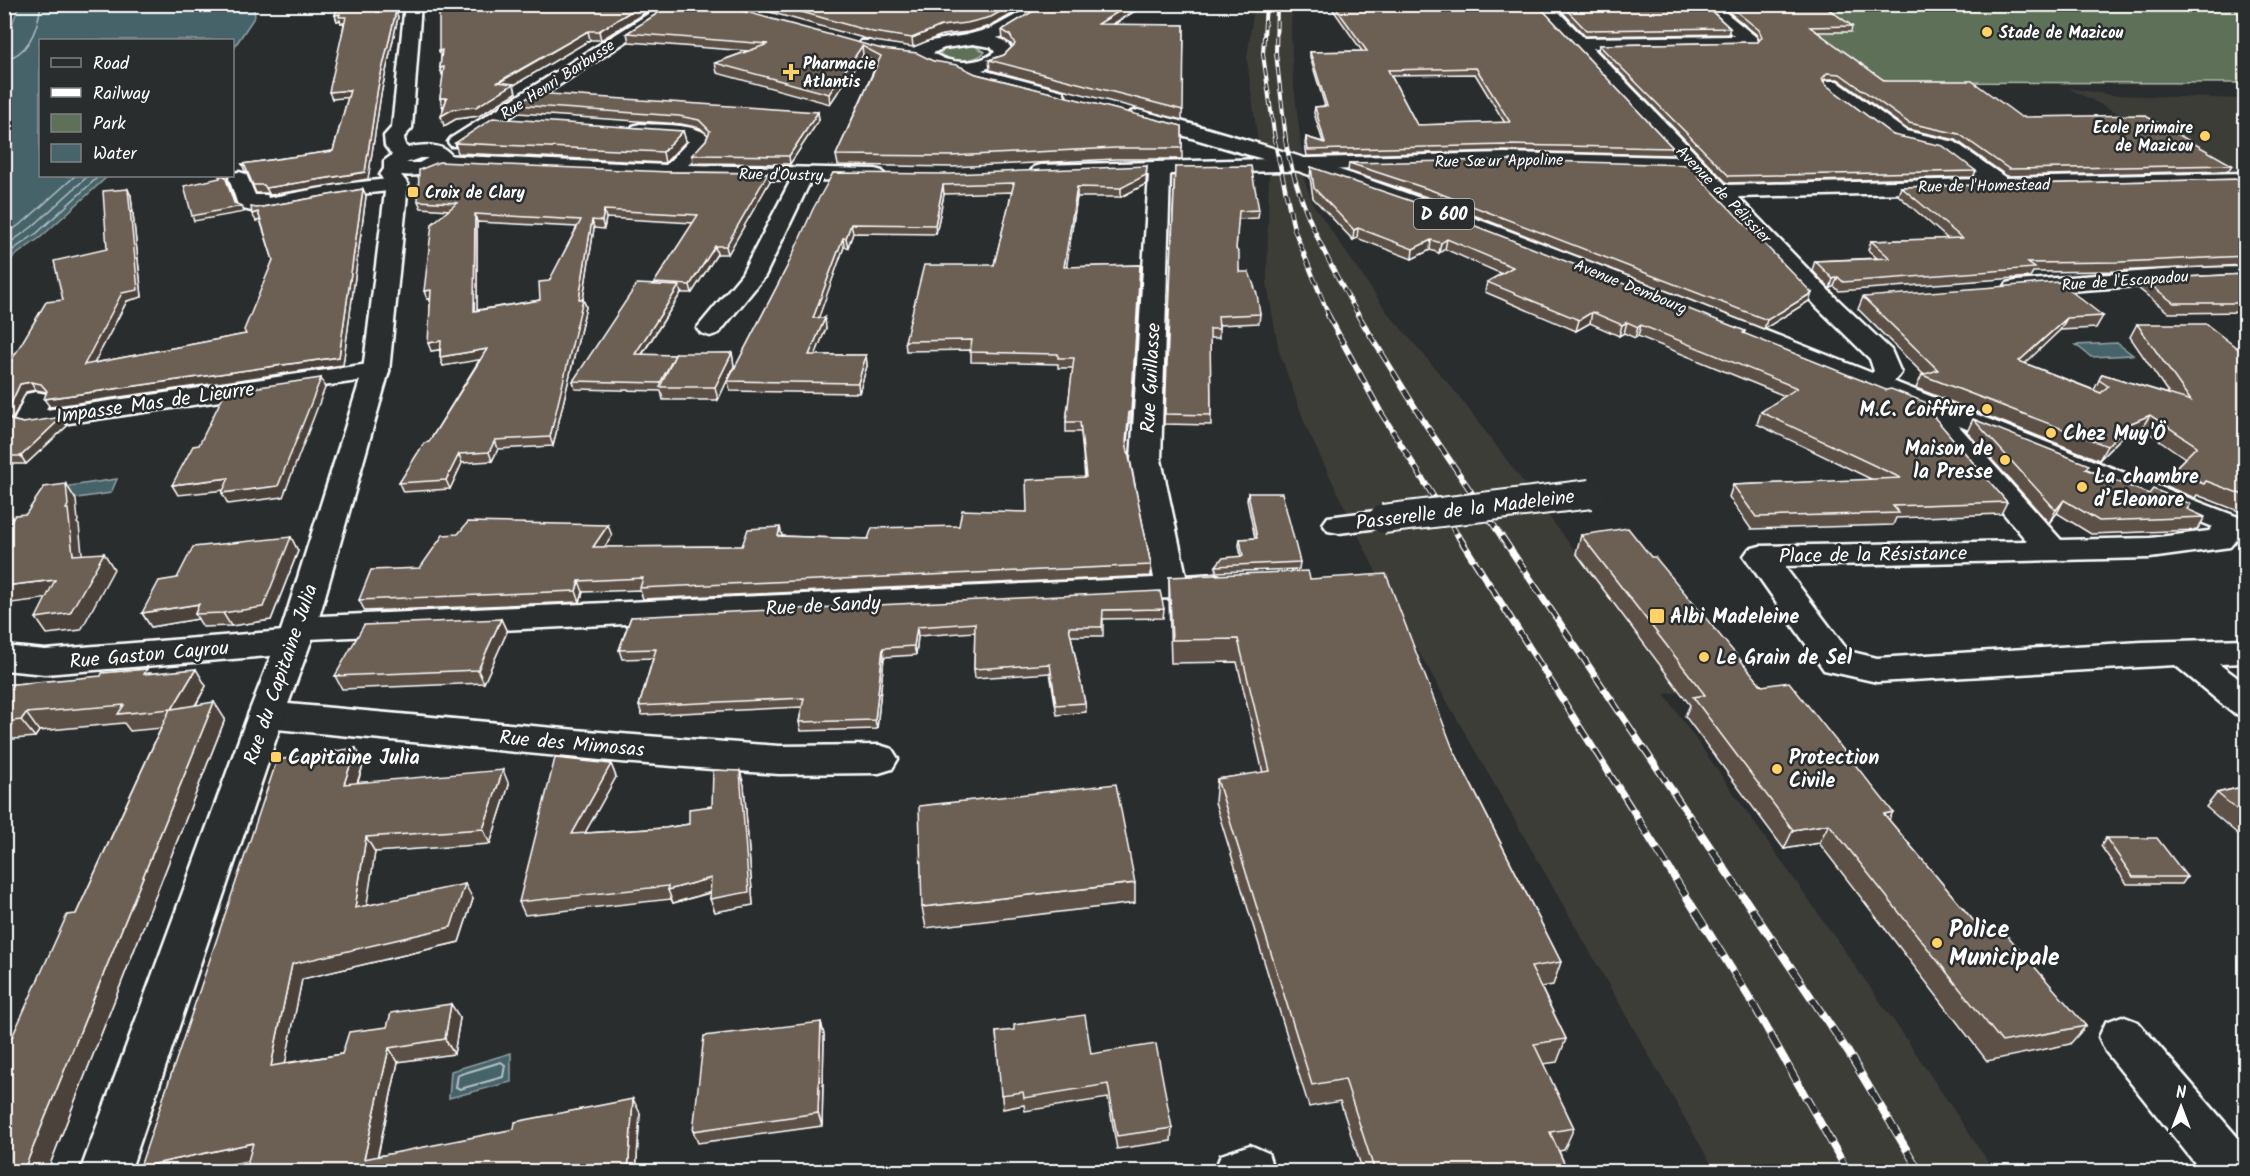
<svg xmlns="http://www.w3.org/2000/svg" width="2250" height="1176" font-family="Kalam,sans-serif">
<rect width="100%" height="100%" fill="#2a2d2e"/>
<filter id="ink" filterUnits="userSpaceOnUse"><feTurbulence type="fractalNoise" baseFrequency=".0167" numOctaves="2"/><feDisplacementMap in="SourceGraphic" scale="12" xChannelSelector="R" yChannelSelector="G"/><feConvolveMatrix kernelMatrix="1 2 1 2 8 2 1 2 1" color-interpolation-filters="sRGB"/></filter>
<g filter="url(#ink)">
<g fill="#3e3c39">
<path d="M1254,5H1292L1291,33L1293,78L1302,154L1258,142L1247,59Z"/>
<path d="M2068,88L2111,95L2245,99V173H2238Z"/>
<path d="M1269,170L1301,171L1313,204L1387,312L1458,395L1598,582L1737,684L1664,694L1907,1040L1994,1171H1715L1392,605L1307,429L1279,351L1267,284Z"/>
</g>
<g fill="#5f7058" stroke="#afb8ac" stroke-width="1.5">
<path d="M1777,5H2245V83L1882,82Z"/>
<path d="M961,45L975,46L985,52C975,62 951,63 940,54L943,49Z"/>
</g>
<g fill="#47646b" stroke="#91a2a6" stroke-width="1.5">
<path d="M19,5L253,4L255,16L233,49L232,40H40V176H108L41,237L5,263V44Z"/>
<path d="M2117,343L2133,355L2091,357L2076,345Z"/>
<path d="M117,479L111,493L50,502L57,488Z"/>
<path d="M511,1053V1082L449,1098L451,1071Z"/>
</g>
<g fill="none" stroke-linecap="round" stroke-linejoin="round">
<g stroke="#b5c1c4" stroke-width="1.5">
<path d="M4,60C30,54 38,28 41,4"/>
<path d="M4,236L26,220L75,176"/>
<path d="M4,247L32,227L88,176"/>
<path d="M4,256L37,233L99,176"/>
</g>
<path stroke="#b5c1c4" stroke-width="2" d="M501,1062L505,1065L503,1077L460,1089L456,1087L458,1075Z"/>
<g stroke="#fff" stroke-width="5">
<g id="street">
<path d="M664,4H684L465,146H451L448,142L451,138Z"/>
<path d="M1036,4H1057L1004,36L973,44L965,39L967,35L992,28Z"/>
<path d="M1534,4H1551L1584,38L1734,36L1710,14L1718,9L1724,11L1756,37L1758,41L1756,45L1750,46L1593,48L1726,185L1980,179L1941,150L1892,139L1825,89L1822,85L1825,81H1837L1906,131L1955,142L2006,178L2246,173V185L1738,197L1835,297L1891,350L1901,373C1892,386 1880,392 1864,389L1861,383L1874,371L1870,359L1817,307L1689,170L1505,165L1170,174L1161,460L1186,576L1214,574L1226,578L1230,585L1226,592L1214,596L309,639L311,642L306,650L294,654L45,674L4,670V646L45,650L284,631L282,628L287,620L299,617L1154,578L1131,460L1149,174L1041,177L1034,175L1031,171L1034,167L1041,165L1505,153L1677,157Z"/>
<path d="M640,124C658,125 700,123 710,138L706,147L688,165L875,169L882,171L885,175L882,179L875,181L811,180L765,276L719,333L710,336L701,333L697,328L742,274L791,180L671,177L439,167L432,165L429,161L432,157L439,155L666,165L689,141L633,134L630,130L633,126Z"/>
<path d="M239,172L246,174L255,195H267L268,198L343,184L397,178L404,180L408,184L404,188L397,190L343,196L260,213L239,208L229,178L232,173Z"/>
<path d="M2246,267V281L2191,282L2016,295L2007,293L2004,288L2007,283L2016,281L2191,268Z"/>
<path d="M376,363L385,365L389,371L385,377L28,429L18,427L14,421L26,394L36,392L46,394L50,400L46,410Z"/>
<path d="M1939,401L1949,403L1958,425L2061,540L2150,538L2209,531C2220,519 2226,515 2242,519L2246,528L2230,547L2150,558L1784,566L1848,651L1877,658L2142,642L2246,639V663L2219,664L2246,684V717L2233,713L2175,665L1877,682L1824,670L1744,556L1749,549L1760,546L2027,541L1930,427L1925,409L1929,403Z"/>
<path d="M1383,510L1394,512L1398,519L1394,526L1339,533L1328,531L1323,524L1328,517Z"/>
<path d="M266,702L621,734L779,746L879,745L892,749L898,759L892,769L879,773L779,774L621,762L266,728L253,724L248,715L253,706Z"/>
<path d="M2122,1016L2138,1022L2246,1147V1172H2202L2106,1052L2099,1037L2106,1022Z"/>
<path d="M1250,1145L1268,1153L1274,1172H1214L1221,1155Z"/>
</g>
</g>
<g stroke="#fff" stroke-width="5">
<path id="secondary" d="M405,4H421L412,128L404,137L405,145L408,148C422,144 443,143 452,156C440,173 420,177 401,175L408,184L389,371L316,628L284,715L130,1172H80L248,715L282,628L363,371L386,184L380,175L384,169V161L392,155L385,146L384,136L392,127ZM420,158H428L419,163H406Z"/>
</g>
<g stroke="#fff" stroke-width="5">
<g id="primary">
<path d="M973,34C987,36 1009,36 1013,53L1003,63L982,70L1063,91L1065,95L1063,99L1056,101L977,81L958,72L935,68L918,59L916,52L867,50L861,49L859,45L861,41H931ZM973,44L991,47L995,52C979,65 950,65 933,53L944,48Z"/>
<path d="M1138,110C1303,151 1463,213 1621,274C1830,355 2037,440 2246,520V540L1483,237L1273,162L1131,120L1128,116L1131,112Z"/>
</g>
</g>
<use href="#street" fill="#2a2d2e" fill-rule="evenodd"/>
<use href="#secondary" fill="#2a2d2e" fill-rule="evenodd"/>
<use href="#primary" fill="#2a2d2e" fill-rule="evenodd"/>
<g stroke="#fff" stroke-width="4">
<g id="rail-far4">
<path d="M1266,4L1263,54L1275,140"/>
<path d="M1277,4L1276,53L1286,140"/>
</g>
</g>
<g stroke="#fff" stroke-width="4.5">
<g id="rail-far3">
<path d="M1274,138L1294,229L1329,316"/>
<path d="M1285,138C1296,201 1327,261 1359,316"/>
</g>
</g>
<g stroke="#fff" stroke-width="6">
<g id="rail-far2">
<path d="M1328,315L1380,411L1460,539"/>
<path d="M1358,315L1426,425L1503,539"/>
</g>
</g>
<g stroke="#fff" stroke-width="7">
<g id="rail-far1">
<path d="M1459,537L1639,820"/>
<path d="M1502,537L1692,820"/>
</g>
</g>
<g stroke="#fff" stroke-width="8">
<g id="rail">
<path d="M1638,819L1752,1002L1848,1172"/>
<path d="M1691,819L1848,1052L1920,1172"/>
</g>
</g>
<use href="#rail-far4" stroke="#2a2d2e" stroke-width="2" stroke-dasharray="8" stroke-linecap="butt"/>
<use href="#rail-far3" stroke="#2a2d2e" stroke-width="3" stroke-dasharray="9" stroke-linecap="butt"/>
<use href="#rail-far2" stroke="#2a2d2e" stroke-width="4" stroke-dasharray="11" stroke-linecap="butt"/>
<use href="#rail-far1" stroke="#2a2d2e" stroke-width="4.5" stroke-dasharray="14" stroke-linecap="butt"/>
<use href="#rail" stroke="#2a2d2e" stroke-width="6" stroke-dasharray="18" stroke-linecap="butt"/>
<g stroke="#fff" stroke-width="32" stroke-linecap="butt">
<path id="street-bridge" d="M1383,519L1591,494"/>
</g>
<use href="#street-bridge" stroke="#2a2d2e" stroke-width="28"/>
</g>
<g fill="#5d5147" stroke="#fff" stroke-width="1.5" fill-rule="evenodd">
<path d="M339,4H384L381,12L396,11L398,17L381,94L368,179L270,195L267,193H256L248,173L245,171L242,164L333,151L348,97L332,99L344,23H341L340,20L337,21L335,15Z"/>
<path d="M659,4L601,40H590L514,85L516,93L479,116L456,119L444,126L443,108L440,98L443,77L440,68L441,56L439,51Z"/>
<path d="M672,4L882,49L933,61L976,74L1182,126V159H1116L951,167L838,165L836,155L877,63L863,55L830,104L717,73L715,63L748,51L629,42L627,33Z"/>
<path d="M732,4H1030L991,26L968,32L942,35L913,47L874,41L759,9Z"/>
<path d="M1045,4H1146L1113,25H1184L1182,120L990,70L989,60L1004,55L1012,47L1011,44L1003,39L1002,30Z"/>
<path d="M1329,4H1537L1673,148L1672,155L1505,151L1307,156L1305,144L1306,137L1323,142L1314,113L1315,107L1325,106L1310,57V52L1362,51ZM1475,74L1505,123L1417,125L1391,75Z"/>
<path d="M1555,4H1821L1852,26L1851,32H1817L1885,81L2021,117L2232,165L2228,171L2007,176L1956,140L1907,129L1838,79H1825L1823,81L1826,85L1893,135L1976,171L1973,177L1727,183L1598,50L1599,45L1758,42L1759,40L1757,35L1725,9L1719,7L1712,11L1730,28L1728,34L1585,36Z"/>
<path d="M516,105L818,112L819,120L790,164L693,163L692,155L706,140L708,135L700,128L681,124L518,113Z"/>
<path d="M683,131L686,141L665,163L458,153L455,143Z"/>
<path d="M1349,163L1701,176L1700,178L1809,301L1764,329L1430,198L1348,171Z"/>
<path d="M1175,167L1259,210L1258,218L1238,219L1236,249L1239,272L1260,314L1259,323L1219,325V338H1210L1211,425L1164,424Z"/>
<path d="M1311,167L1745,331L1744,334L1934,417L2007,502L2001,514L1896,518L1893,525L1751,529L1729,497L1733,485L1873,480L1757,424L1761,412L1785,396L1638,336L1635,338L1624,333L1619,336L1590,323L1576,331L1485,292L1487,282L1502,274L1445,249L1439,253L1430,250L1412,259L1357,238L1353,240L1313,198L1310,177Z"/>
<path d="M669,172L768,173L770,181L728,254H717L692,293H681L642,355H675L732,353L734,366L718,400H663L661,391L575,389L573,381L654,285V283L693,223L606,218L604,229L594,228L583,299L586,307L553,446L498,449L492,461L462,463L450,489L403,492L399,483L429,442L480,359L443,366L440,357V350L431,351L430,298L427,299L449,210L421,208L418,201ZM477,222L577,227L540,300L477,310Z"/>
<path d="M833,173L1146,184L1121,197H1077L1066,267L1140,265L1131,423H1129L1126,446L1151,565V576L643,599L640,590L583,592L580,602L365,611L359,600L420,568L612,536L604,547L742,546L782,536L868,539L959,526L1027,512L1085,478L1081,432H1066V422L1073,368H1058V364L971,362V350L906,351L905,341L994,265L1012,192L944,194L936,234L853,233L848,247H844L818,318L826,328L815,355H866L867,366L859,393L730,391L728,381L787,267Z"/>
<path d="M2246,179V265L2115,271L2033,272L2030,277L1839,291L1834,286L1830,289L1812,270L1815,261L1877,258L1868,250L1871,241L1948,239L1898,195L1901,187Z"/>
<path d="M363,189L366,196L343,365L50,407L46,392L36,390L26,392L12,420L23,423L67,426L26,464H4V373L63,300L107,249L131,196L142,297L127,301L94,363L246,334L273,260L260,220L256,221L257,208Z"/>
<path d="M2246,274V312L2169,313L2138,288L2143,279Z"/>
<path d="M1863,297L2103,316L2096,328L2060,330L2024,363L2094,390L2102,374L2169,394L2130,337L2137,324L2246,355V514L2197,495L2195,498L2163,485L2172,471L2185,458L2142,428L2122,437L2099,460L1916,388L1922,375H1924L1858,309Z"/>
<path d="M1973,419L2087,469L2205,517L2197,530L2091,534L2057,513L2049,523L1967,432Z"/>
<path d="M1248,493L1300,562L1299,569L1216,572V566L1241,556L1239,545L1240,539L1255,538L1247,500Z"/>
<path d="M1581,535L1651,557L1762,686L1889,820L1982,931L2086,1026L2070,1044L1987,1061L1819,843L1784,849L1685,716L1690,705L1576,553Z"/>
<path d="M291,537L298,551L271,620L231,626L203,627L198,619L151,627L142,613L177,578Z"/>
<path d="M1169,577L1310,579L1453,749L1561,962L1553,985L1541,987L1566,1039L1557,1062L1543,1064L1574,1128L1564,1150L1559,1151L1568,1172H1363L1340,1101L1309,1107L1215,802L1217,779L1263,773L1237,662L1171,663L1169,600Z"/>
<path d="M1164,609L1163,618L1103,619V636H1071L1085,703L1086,712L1057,715L1050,673L975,678L974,669L975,632L918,636L916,655L884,657L877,729L801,731L799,722L802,707L642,715L639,706L653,658L622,659L619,650L631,617Z"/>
<path d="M501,619L507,632L484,683L342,689L335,676Z"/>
<path d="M150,673L206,686L196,705L225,719L47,1172H4L76,914L161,728L130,731L124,723L39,731L35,737L4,740V685Z"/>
<path d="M364,762L358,782L509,785L490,844L375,852L366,905L473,899L459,942L302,979L285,1063L342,1054L460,1018L454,1054L398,1062L378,1156L640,1113L636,1172L248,1161L196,1172H144Z"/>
<path d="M611,764L616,777L585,833L665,828L689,824L712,806L744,785L753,905L715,912L710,893L673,903L671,899L525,915L519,902Z"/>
<path d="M2246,786V841L2206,807L2217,793Z"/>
<path d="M2106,838L2187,877L2182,884H2127L2101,846Z"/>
<path d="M1135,883V903L926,928L922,907Z"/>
<path d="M821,1022L824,1035L822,1126L698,1143L693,1131Z"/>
<path d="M996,1032L1091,1054L1172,1128L1171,1141L1117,1149L1108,1098L1025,1111L1024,1105L1003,1109Z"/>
</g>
<g fill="#4c423a" stroke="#fff" stroke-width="1.5">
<path d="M380,4H384L379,19L377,12Z"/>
<path d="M643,4H659L601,40L599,31Z"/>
<path d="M1014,4H1030L991,26L968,32L942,35L913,47L912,38L941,26Z"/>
<path d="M1131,4H1146L1098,33V24Z"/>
<path d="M1716,4H1719V7L1708,14L1709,9Z"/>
<path d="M396,11L398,17L381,94L368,179L270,195L266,188L365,172L378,87Z"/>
<path d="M340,14L346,17L348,23H341L340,20L337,21L335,15Z"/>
<path d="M588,31L590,40L514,85L516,93L479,116L456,119L444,126L441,116Z"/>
<path d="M862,46L863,55L830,104L829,94Z"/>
<path d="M444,67L443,77L440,68Z"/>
<path d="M350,90L352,97L332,99L329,92Z"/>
<path d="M440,98H447L443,108Z"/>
<path d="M818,112L819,120L790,164L789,156Z"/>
<path d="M683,131L686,141L665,163L663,152Z"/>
<path d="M1147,166L1146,184L1121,197V188Z"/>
<path d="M768,173L770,181L728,254L726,246Z"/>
<path d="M225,176H228L227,179L236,207L242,206L244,212L194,221L192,216Z"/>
<path d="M943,185L944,194L936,234L935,225Z"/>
<path d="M1077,187V197L1065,277L1064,267Z"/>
<path d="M128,189L131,196L142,297L127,301L89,373L84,365Z"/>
<path d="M363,189L366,196L343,365L50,407L44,399L339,357Z"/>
<path d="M604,210L606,218L604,229L602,221Z"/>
<path d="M258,212L261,220L256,221L252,214Z"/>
<path d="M475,214L477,222V319L474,311Z"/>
<path d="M592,220L594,228L582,305L583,299L586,307L553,446L550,437L579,299Z"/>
<path d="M851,224L853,233L848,247L846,238Z"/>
<path d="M1358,228L1357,238L1353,240L1354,230Z"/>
<path d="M843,238L844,247L815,328L813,318Z"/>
<path d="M1447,239L1445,249L1439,253L1441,243Z"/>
<path d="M1431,240L1430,250L1412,259L1413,249Z"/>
<path d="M715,246L717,254L692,293L690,285Z"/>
<path d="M1140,265V275L1131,423V412Z"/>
<path d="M1838,277L1834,286L1830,289L1833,279Z"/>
<path d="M679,286L681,293L637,362L635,354Z"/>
<path d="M431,290L434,298L427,299L424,291Z"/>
<path d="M1812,293L1809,301L1764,329L1767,320Z"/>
<path d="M1592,312L1590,323L1576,331L1579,320Z"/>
<path d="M825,318L826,328L811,366L809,355Z"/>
<path d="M2067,318L2060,330L2013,375L2019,361Z"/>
<path d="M1627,322L1624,333L1619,336L1622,325Z"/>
<path d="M1641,325L1638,336L1635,338L1638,327Z"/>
<path d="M441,341L444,349L431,351L428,343Z"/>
<path d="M487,349L490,358L443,366L440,357Z"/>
<path d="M732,353L734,366L718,400L715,387Z"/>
<path d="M866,355L867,366L859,393L858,383Z"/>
<path d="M321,378L325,388L283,497L228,504L222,493Z"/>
<path d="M31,382L36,390L26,392L12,420H11L7,412L20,384Z"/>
<path d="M1129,412V423L1126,453V442Z"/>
<path d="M2150,415L2142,428L2122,437L2099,460L2107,446L2129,424Z"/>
<path d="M62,417L67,426L26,464L21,456Z"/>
<path d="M495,440L498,449L492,461L489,452Z"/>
<path d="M459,454L462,463L450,489L446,480Z"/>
<path d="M229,478L234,489L178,495L172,485Z"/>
<path d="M66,484L76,500L78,521L77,523L79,525L84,572L73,555L66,509Z"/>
<path d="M2064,500L2057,513L2049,523L2056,510Z"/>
<path d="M608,525L612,536L597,558L593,547Z"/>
<path d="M780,527L783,539L778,536Z"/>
<path d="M291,537L298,551L271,620L231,626L223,613Z"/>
<path d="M104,553L114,569L81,630L47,634L36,618Z"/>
<path d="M55,580L66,596L4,604V586Z"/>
<path d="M579,581L583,592L580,602L576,591Z"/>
<path d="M199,604L195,614L198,619L151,627L142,613Z"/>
<path d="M501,619L507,632L484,683L478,670Z"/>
<path d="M917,627L918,636L916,655L914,646Z"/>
<path d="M883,648L884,657L877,729L875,720Z"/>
<path d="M196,669L206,686L183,726L172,709Z"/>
<path d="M214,702L225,719L47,1172H23Z"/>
<path d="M26,713L39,731L35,737L21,720Z"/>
<path d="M356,748L364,762L352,798L344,784Z"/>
<path d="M611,764L616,777L577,847L572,834Z"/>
<path d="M503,770L509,785L490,844L483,829Z"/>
<path d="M740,771L744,785L753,905L715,912L710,899Z"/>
<path d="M1893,812L1883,832L1884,814Z"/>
<path d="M1829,824L1819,843L1784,849L1793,830Z"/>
<path d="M366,837L375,852L364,923L355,908Z"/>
<path d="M711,878L715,891L673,903L668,890Z"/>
<path d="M465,884L473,899L459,942L302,979L282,1080L271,1066L292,964Z"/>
<path d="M451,1004L460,1018L454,1054L445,1039Z"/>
<path d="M821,1022L824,1035L822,1126L818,1113Z"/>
<path d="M389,1048L398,1062L374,1172L364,1159Z"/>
<path d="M633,1099L640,1113L636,1172H628Z"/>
<path d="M253,1143L265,1157L196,1172H144L140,1167Z"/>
</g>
<g fill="#6c5e53" stroke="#fff" stroke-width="1.5" fill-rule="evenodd">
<path d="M339,4H380L377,12L396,11L378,87L365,172L266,188L264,185H253L245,166L242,164L333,151L350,90L329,92L346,17H339L340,14L335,15Z"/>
<path d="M442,4H643L599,31H588L498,82L514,84L476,107L453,109L441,116L447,98H440L444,67L440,68L442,50L439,51V6H442Z"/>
<path d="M672,4H717L882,49L917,53L933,61L957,65L976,74L1182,126V148H1116L950,156L836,155L881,56L862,46L829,94L715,63L768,44L627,33Z"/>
<path d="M773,4H1014L991,17L967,23L941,26L912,38L873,32Z"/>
<path d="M1045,4H1131L1098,24L1184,25L1183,110L989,60L1004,55L1015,44L1010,35L1002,30Z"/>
<path d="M1333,4H1537L1673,148L1506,145L1308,150L1306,137L1325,143L1315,107L1327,106L1310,52L1367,51ZM1476,68L1510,122L1417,125L1388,70Z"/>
<path d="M1561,4H1716L1709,9L1730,28L1586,30Z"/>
<path d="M1727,4H1821L1852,26L1810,27L1885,81H1972L2021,117L2144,115L2232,165L2009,169L1959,134L1909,123L1840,74L1827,73L1822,79L1826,85L1893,135L1943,146L1976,171L1729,176L1599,45L1758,42L1762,37L1759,30Z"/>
<path d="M535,93L818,112L789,156L692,155L706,140L710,131L699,120L679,116L516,105Z"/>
<path d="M493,118L683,131L663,152L455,143Z"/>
<path d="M1506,160L1690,165L1701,176H1698L1812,293L1767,320L1431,190L1349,163Z"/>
<path d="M439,162L669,172L768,173L726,246H715L690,285L654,283L698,215L604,210L602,221L592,220L579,299H583L550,437L495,440L489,452L459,454L446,480L399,483L424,443L429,442L487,349L440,357L441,341L428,343L431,290L424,291L432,224L457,203L418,201L419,170ZM475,214L581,220L549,281L539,282L540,300L474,311Z"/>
<path d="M1147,166L1146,175L1121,188L1077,187L1064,267L1140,265L1131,412H1129L1126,442L1151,565L640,588L643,578L579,581L576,591L359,600L371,570L420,568L443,535L458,534L468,522L608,525L593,547L742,546L748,529L780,527L778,536L868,539L872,528L959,526L962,510L1027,512L1026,480L1086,477L1080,422H1066L1074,358H1058V354L970,352L972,340L905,341L924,265H994L1014,183L943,185L935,225L851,224L846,238H843L813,318H825L809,355H866L858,383L728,381L787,267L813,209L833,173L950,174Z"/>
<path d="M1251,166L1259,210L1239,211L1236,249L1239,253V272H1249L1257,294L1260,314L1218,316L1219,329H1210L1211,415L1165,414L1175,167Z"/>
<path d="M1311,167L1414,202L1745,331L1743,333L1886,390L1891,389L1930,404L1934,417L2007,502L1893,506L1899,513L1756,517L1733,485L1901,478L1761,412L1797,388L1641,325L1638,327L1627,322L1622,325L1592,312L1579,320L1487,282L1513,267L1447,239L1441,243L1431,240L1413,249L1358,228L1354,230L1314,188Z"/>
<path d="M219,176H225L234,203L242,206L192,216L184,186L220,178Z"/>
<path d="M2246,179V256L2120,262L2028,263L2035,268L1843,282L1838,277L1833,279L1815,261L1890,258L1871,241L1962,238L1901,187Z"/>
<path d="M128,189L138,290L122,293L84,365L246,334L244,330L273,260L258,212L252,214L251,207L257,208L363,189L339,357L44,399L47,391L41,384L31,382L20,384L7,412L11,420L23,423L62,417L21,456H4V373L46,302L63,300L54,261L107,249L103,191Z"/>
<path d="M2246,274V303H2174L2143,279Z"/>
<path d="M2059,282L2103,316L2067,318L2019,361L2101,393L2108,386L2099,380L2102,374L2191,401L2137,324H2206L2246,355V496L2206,481L2204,484L2172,471L2197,446L2150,415L2129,424L2107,446L1922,375L1938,370L1863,297Z"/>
<path d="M637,284L679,286L635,354L675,355L660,383L573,381Z"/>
<path d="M676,353H732L715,387H660Z"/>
<path d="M321,378L278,486L222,493L229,478L172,485L193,446L199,445L225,392Z"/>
<path d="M1973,419L2089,465L2085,469L2149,494L2153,489L2191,504L2187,509L2205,517L2099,521L2064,500L2056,510Z"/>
<path d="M66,484L68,505L66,509H68L73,555L104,553L70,613L36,618L55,580L4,586V532L15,515L26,514L44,487Z"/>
<path d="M1248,493H1282L1300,562L1216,566L1222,558L1243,556L1240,539L1257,538Z"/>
<path d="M1628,528L1651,557H1655L1762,686L1789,682L1893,812L1884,814L1982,931L2000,927L2086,1026L2002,1042L1829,824L1793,830L1693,697L1705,695L1581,535Z"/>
<path d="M291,537L263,607L223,613L195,614L199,604L142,613L159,581L177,578L193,547Z"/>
<path d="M1308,571L1310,579L1386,574L1453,749L1561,962L1531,967L1566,1039L1534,1044L1574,1128L1550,1132L1568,1172H1375L1345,1079L1312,1085L1217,779L1270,771L1238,639L1172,640L1169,577Z"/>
<path d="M1160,591L1164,609L1103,610L1102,627H1069L1085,703L1056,705L1050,664L974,669L975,623L917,627L914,646L883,648L875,720L799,722L804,698L639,706L656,649L619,650L631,617Z"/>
<path d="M501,619L478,670L335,676L364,625Z"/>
<path d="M147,669L144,674L196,669L172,709L214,702L23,1172H4V1055L67,915L76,914L170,709L118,714L124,705L26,713L21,720L4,722V685L101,676L102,673Z"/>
<path d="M356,748L344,784L503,770L483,829L366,837L355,908L465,884L451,927L292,964L271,1066L342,1054L349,1032L387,1027L391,1013L451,1004L445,1039L389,1048L364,1159L514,1129L515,1122L633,1099L628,1172H245L253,1143L140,1167L277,760Z"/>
<path d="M555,758L611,764L572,834L665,828L689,824V809L712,806L713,770L740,771L749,892L710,899L711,878L668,890V886L519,902Z"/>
<path d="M1116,784L1135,883L922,907L919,806Z"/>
<path d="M2246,786V817L2217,793Z"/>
<path d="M2106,838H2157L2187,877H2133Z"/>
<path d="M1085,1015L1091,1054L1156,1044L1172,1128L1117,1136L1108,1084L1024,1098L1023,1092L1001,1095L996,1032L1014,1030V1025Z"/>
<path d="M821,1022L818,1113L693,1131L704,1036Z"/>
</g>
</g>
<g fill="#ffd166" stroke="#2a2d2e" stroke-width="2">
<circle cx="1987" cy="32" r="6"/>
<path d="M788 63h6v6h6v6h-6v6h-6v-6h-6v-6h6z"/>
<circle cx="2205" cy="136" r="6"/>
<rect x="407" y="186" width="12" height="12" rx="3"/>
<circle cx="1987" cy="409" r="6"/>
<circle cx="2051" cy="433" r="6"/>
<circle cx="2005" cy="460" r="6"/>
<circle cx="2082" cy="487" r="6"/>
<rect x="1649" y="608" width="16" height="16" rx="3"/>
<circle cx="1704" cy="657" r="6"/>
<rect x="270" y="751" width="12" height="12" rx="3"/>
<circle cx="1777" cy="769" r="6"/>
<circle cx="1937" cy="943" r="6"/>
</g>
<g text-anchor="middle" stroke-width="5" stroke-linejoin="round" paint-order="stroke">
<g font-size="16" font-weight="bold" fill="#fff" stroke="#2a2d2e" text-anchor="start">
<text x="1999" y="38">Stade de Mazicou</text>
<text x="803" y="69">Pharmacie<tspan x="803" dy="18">Atlantis</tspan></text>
<text x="2193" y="133" text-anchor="end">Ecole primaire<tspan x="2193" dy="18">de Mazicou</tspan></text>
<text x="425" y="198">Croix de Clary</text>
</g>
<g font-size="16" fill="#fff" stroke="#2a2d2e">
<text transform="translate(557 79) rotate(-33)" y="6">Rue Henri Barbusse</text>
<text transform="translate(1499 160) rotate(-1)" y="6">Rue Sœur Appoline</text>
<text transform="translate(781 174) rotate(1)" y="6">Rue d'Oustry</text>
<text transform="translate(1984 185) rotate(-1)" y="6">Rue de l'Homestead</text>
<text transform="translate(1724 194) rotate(46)" y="6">Avenue de Pélissier</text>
<text transform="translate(2125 280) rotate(-4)" y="6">Rue de l'Escapadou</text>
<text transform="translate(1631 286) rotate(22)" y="6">Avenue Dembourg</text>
</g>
<rect fill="#2a2d2e" stroke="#bfc0c0" stroke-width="1.5" x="1414" y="199" width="60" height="30" rx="4.5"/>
<g font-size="18" font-weight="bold" fill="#fff">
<text x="1444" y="220">D 600</text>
</g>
<g font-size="20" fill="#fff" stroke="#2a2d2e">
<text transform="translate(1150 378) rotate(-87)" y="7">Rue Guillasse</text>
<text transform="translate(155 402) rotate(-8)" y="7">Impasse Mas de Lieurre</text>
<text transform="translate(1465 509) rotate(-7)" y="7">Passerelle de la Madeleine</text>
<text transform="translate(1873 554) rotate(-1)" y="7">Place de la Résistance</text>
<text transform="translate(823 605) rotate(-3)" y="7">Rue de Sandy</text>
<text transform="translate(149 654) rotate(-5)" y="7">Rue Gaston Cayrou</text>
<text transform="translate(280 674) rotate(-71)" y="7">Rue du Capitaine Julia</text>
<text transform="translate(572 743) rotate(5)" y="7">Rue des Mimosas</text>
</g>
<g font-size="20" font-weight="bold" fill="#fff" stroke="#2a2d2e" text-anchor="start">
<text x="1975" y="416" text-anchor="end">M.C. Coiffure</text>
<text x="2063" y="440">Chez Muy'Ö</text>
<text x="1993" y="455" text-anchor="end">Maison de<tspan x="1993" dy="23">la Presse</tspan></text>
<text x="2094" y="483">La chambre<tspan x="2094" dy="23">d’Eleonore</tspan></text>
<text x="1670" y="623">Albi Madeleine</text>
<text x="1716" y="664">Le Grain de Sel</text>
<text x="288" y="764">Capitaine Julia</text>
<text x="1789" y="764">Protection<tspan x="1789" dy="23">Civile</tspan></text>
</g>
<g font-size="24" font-weight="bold" fill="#fff" stroke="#2a2d2e" text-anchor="start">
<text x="1949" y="937">Police<tspan x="1949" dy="28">Municipale</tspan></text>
</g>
</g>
<rect width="2250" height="1176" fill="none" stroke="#2a2d2e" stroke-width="24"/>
<rect x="12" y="12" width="2226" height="1152" fill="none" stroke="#fff" stroke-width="2" filter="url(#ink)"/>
<rect x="39" y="39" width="195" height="138" fill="#2a2d2e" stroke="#7f8182" stroke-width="1.5"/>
<rect x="51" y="58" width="30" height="9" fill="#2a2d2e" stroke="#7f8182" stroke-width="1.5"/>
<text x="93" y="69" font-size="18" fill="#ffffff">Road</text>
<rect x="51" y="88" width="30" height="9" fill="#ffffff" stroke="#7f8182" stroke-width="1.5"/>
<text x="93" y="99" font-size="18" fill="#ffffff">Railway</text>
<rect x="51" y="114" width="30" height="18" fill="#5f7058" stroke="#7f8182" stroke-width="1.5"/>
<text x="93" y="129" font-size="18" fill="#ffffff">Park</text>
<rect x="51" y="144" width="30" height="18" fill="#47646b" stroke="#7f8182" stroke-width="1.5"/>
<text x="93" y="159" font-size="18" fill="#ffffff">Water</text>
<g transform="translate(2181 1107)" stroke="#2a2d2e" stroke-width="4.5" paint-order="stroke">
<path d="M0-4.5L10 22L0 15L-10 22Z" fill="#ffffff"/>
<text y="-9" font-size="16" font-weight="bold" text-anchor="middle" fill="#ffffff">N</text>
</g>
</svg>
